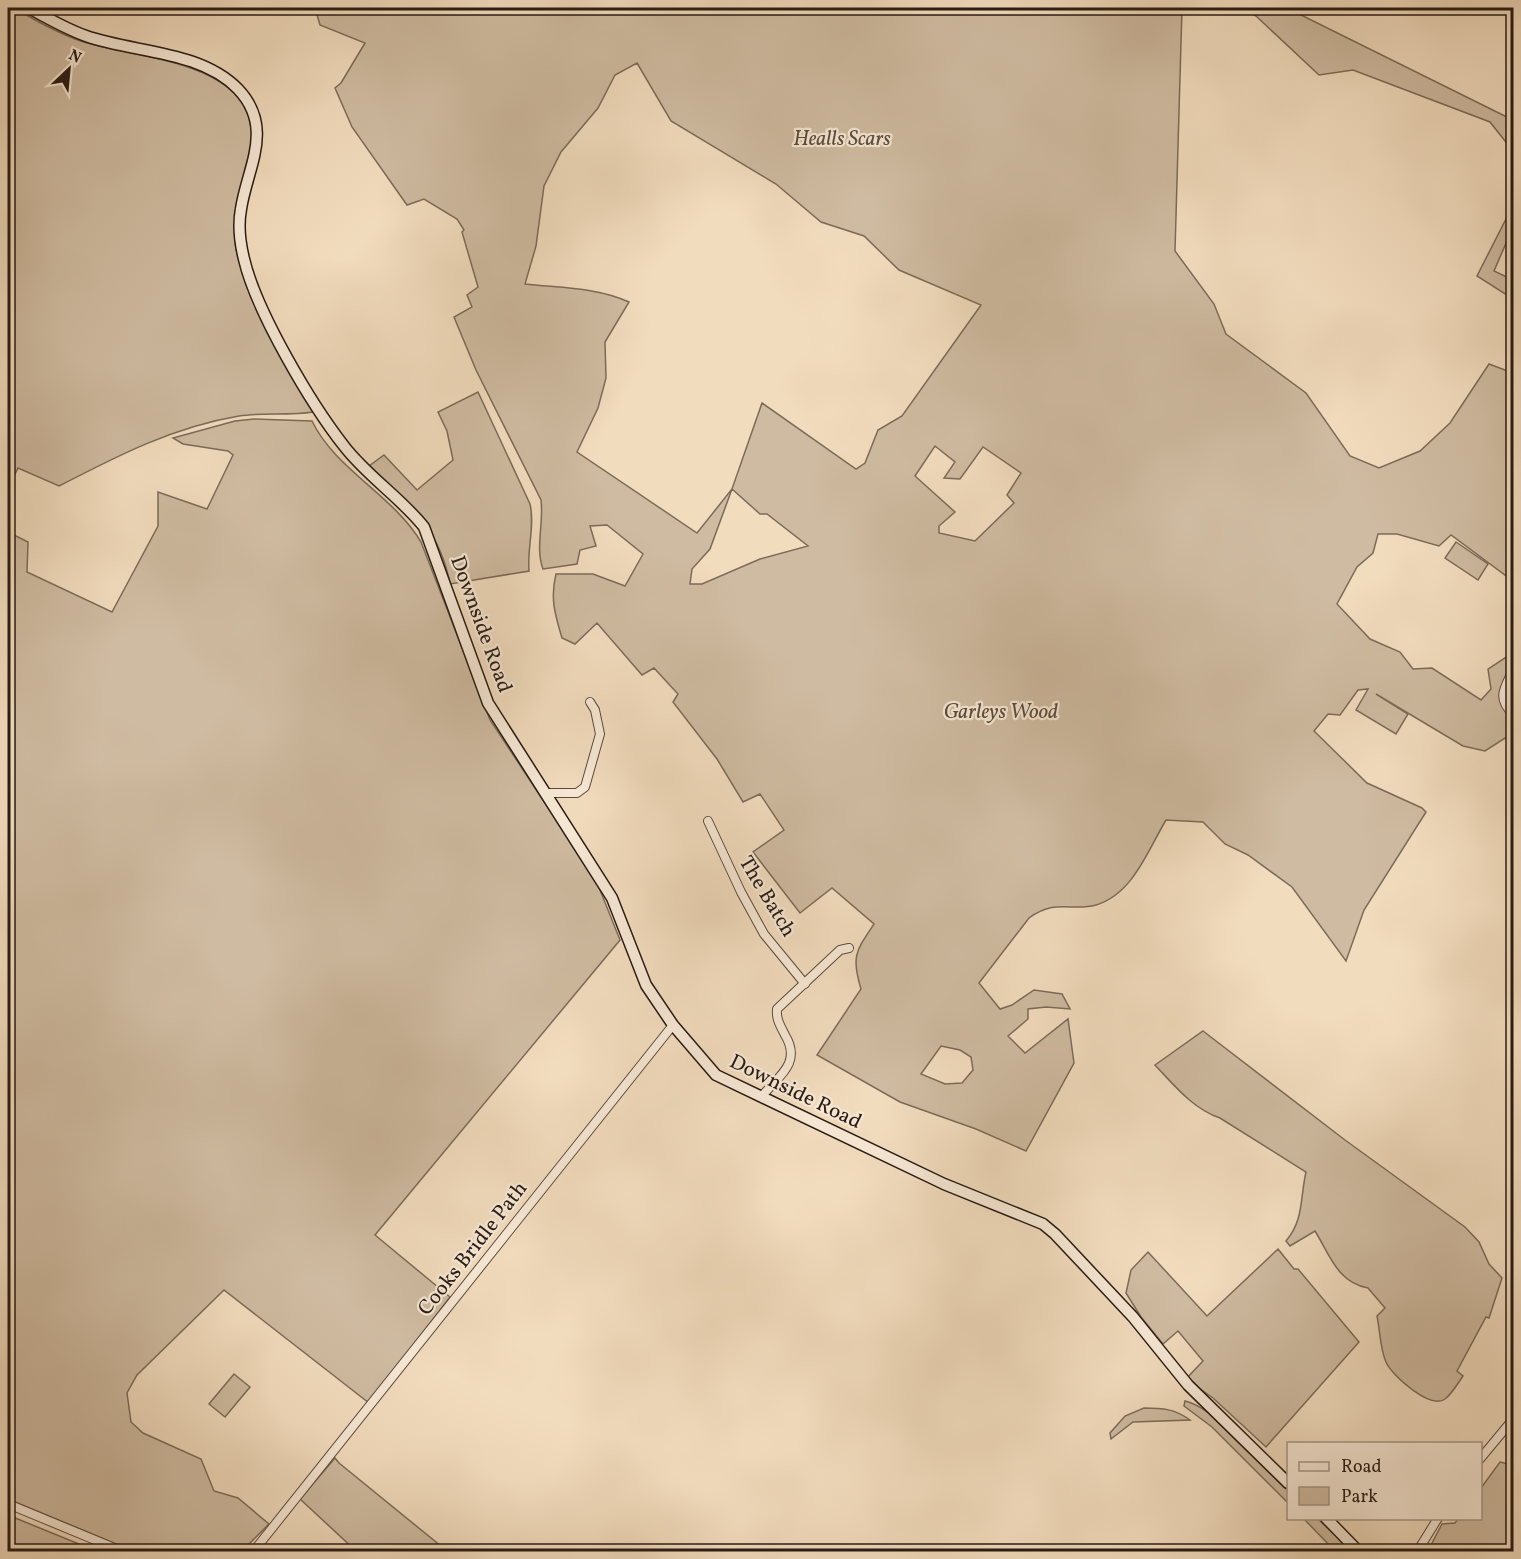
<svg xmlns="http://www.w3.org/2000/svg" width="1521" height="1559" font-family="Vollkorn,serif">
<rect width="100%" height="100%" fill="#f2dcbe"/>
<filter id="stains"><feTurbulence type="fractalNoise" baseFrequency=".00333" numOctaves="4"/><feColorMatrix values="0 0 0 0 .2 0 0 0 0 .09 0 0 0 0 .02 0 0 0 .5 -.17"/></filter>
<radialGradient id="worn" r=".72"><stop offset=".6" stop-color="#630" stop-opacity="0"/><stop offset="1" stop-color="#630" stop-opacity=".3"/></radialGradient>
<g fill="#cfbba1" stroke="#7b6b5a" stroke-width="1.5" fill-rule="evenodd">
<path d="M8,8H26L18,10C36,21 55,31 75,39C122,57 235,58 250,120C260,163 227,208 237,254L313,412C288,416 264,412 239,416C173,427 117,456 59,486L18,468L8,489Z"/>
<path d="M315,8H1182L1175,251L1214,304L1226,334L1306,393L1350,456L1379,468L1420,451L1450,423L1489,364L1513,373V581L1451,535L1439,546L1397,534H1378L1373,553L1357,567L1337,604L1370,639L1400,652L1413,669L1432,668L1481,700L1491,689L1488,669L1508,656L1514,641L1513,733L1485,751L1463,746L1376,694L1408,714L1396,734L1356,710L1368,689L1358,690L1340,715L1328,714L1314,731L1367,783L1422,808L1426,812L1364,910L1346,961L1292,887L1248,855L1225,844L1203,822L1166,820C1148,850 1133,894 1096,905C1071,912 1057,898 1029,918L979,983L1000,1009L1012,1005L1034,990L1062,994L1070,1009L1046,1007L1028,1009V1019L1008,1036L1025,1053L1068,1019L1074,1063L1026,1151L976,1129L900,1102L817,1055L861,989C851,956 856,951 874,924L832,888L800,913L753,852L784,830L760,794L743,802L717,759L673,702L678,694L654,668L642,675L597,623L575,644L562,638C555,615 550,598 556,574H593L625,586L643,554L607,525L590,526L596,546L580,550L577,564L543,569C535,548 544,523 541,500L476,370L454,317L472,307L467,295L478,287L462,232L464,230L457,219L424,199L407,205L352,127L335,88L341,83L365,43L320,25ZM637,63L671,121L776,184L821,222L864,236L899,270L981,305L902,416L878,430L865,463L856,469L762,403L732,489L697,533L577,452L598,408L606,378L605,342L629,302C596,287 559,288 525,284L536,246L544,186L561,152L598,108L615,75ZM935,446L955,462L944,478L960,479L983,447L1021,473L1007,495L1014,503L975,541L939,533V526L955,512L915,476ZM732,489L760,514H767L808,546L760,559L702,584H690L692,569L710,549ZM941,1046L960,1050L971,1057L973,1070L962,1083L945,1084L921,1074Z"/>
<path d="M1242,8H1287L1513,120V151L1490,122L1353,70L1319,75L1256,16Z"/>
<path d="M1513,194V227L1494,271L1513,280V299L1477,276L1508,215Z"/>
<path d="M478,392L530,504C535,525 527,549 529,571L450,584C440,529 408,503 369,466L384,455L417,490L453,460L447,431L438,412Z"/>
<path d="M254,419L312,421C335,469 393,495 421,542L490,720L596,880L620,940L375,1235L450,1297L369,1403L224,1290L137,1375L127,1393L131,1422L143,1433L201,1459L214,1491L238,1498L269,1524L242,1551H133L8,1499V532L28,542L27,572L112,612L158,526V492L207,509L233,455L228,451L183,444L173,438L235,421Z"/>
<path d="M1456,542L1488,564L1478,580L1445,558Z"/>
<path d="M1203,1031L1345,1140L1465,1227L1479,1242L1489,1264L1502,1278L1489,1318L1486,1317L1457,1371L1463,1376C1458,1383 1452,1394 1445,1399C1431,1410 1392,1376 1386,1362C1380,1349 1380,1330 1377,1316L1385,1308L1368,1288C1337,1282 1330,1255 1315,1231L1290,1246L1286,1241C1304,1220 1300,1198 1306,1172L1220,1118C1193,1109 1174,1085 1155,1065Z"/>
<path d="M1278,1249L1294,1269H1298L1359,1342L1266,1447L1213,1398L1186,1379L1203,1361L1178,1331L1163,1344L1141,1317L1126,1293L1131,1270L1148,1252L1207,1316Z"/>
<path d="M234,1374L250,1387L225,1417L209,1404Z"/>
<path d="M1185,1401C1214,1407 1266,1466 1288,1489V1503L1212,1427L1184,1406Z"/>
<path d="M1144,1408C1163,1408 1175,1409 1190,1420L1133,1422L1111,1439L1110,1433L1125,1416Z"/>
<path d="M335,1458L339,1463L447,1551H356L300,1499Z"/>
<path d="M1500,1462L1513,1465V1551H1437L1431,1545L1442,1524L1455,1523L1458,1519L1480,1518L1481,1488Z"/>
<path d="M8,1515L96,1551H25L8,1544Z"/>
<path d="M1304,1519H1318L1352,1551H1335Z"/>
</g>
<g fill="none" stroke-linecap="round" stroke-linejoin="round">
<g stroke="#5a4b3e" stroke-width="10">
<g id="street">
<path d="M1514,668C1505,688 1495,697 1514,715"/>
<path d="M546,793H577L585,787L600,734L595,710L590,702"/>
<path d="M708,821L741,892L764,934L805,984"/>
<path d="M761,1097C779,1076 802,1063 785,1035C780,1025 776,1019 777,1009L840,950L849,948"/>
<path d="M1480,1459L1514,1418"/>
<path d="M8,1504L124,1552"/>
<path d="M253,1552L673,1025"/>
<path d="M1417,1552L1438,1518"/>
</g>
</g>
<g stroke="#271b14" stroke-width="13">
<g id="secondary">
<path d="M29,8C47,18 66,29 86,36C134,53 200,50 238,89C275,128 247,168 241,209C238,225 240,243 244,259C256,311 311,404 344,446C367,476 400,497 424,527L488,703L612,898L646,985L673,1025L716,1075L944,1184L1043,1224L1055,1234L1133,1317L1188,1385L1288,1483"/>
<path d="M1326,1518L1359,1552"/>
</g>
</g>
<use href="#street" stroke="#f7e8d5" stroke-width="8"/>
<use href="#secondary" stroke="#f7e8d5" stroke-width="10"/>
</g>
<g text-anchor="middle" stroke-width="4.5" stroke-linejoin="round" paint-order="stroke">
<g font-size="21" font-style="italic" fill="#594b3e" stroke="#f7e8d5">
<text x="842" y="145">Healls Scars</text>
<text x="1001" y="718">Garleys Wood</text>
</g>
<g font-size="21" fill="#271b14" stroke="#f7e8d5">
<text transform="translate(482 624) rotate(70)" y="7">Downside Road</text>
<text transform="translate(768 896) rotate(59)" y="7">The Batch</text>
<text transform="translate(796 1091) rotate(26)" y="7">Downside Road</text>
<text transform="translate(472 1248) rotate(-52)" y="7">Cooks Bridle Path</text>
</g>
</g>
<rect width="1521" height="1559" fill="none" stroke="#f2dcbe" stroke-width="30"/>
<rect x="9" y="9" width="1503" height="1541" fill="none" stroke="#271b14" stroke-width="3"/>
<rect x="15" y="15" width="1491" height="1529" fill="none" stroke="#271b14" stroke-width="1.5"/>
<rect x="1287" y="1442" width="195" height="78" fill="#f7e8d5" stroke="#a49688" stroke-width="1.5"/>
<rect x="1299" y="1462" width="30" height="9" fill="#f7e8d5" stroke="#a49688" stroke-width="1.5"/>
<text x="1341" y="1472" font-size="18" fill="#271b14">Road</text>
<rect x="1299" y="1487" width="30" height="18" fill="#cfbba1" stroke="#a49688" stroke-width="1.5"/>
<text x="1341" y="1502" font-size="18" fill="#271b14">Park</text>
<g transform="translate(69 69) rotate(26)" stroke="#f7e8d5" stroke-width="4.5" paint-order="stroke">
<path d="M0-4.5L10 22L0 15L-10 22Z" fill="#271b14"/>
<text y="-9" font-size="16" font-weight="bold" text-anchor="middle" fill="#271b14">N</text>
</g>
<rect width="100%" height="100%" filter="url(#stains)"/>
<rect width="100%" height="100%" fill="url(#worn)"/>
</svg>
